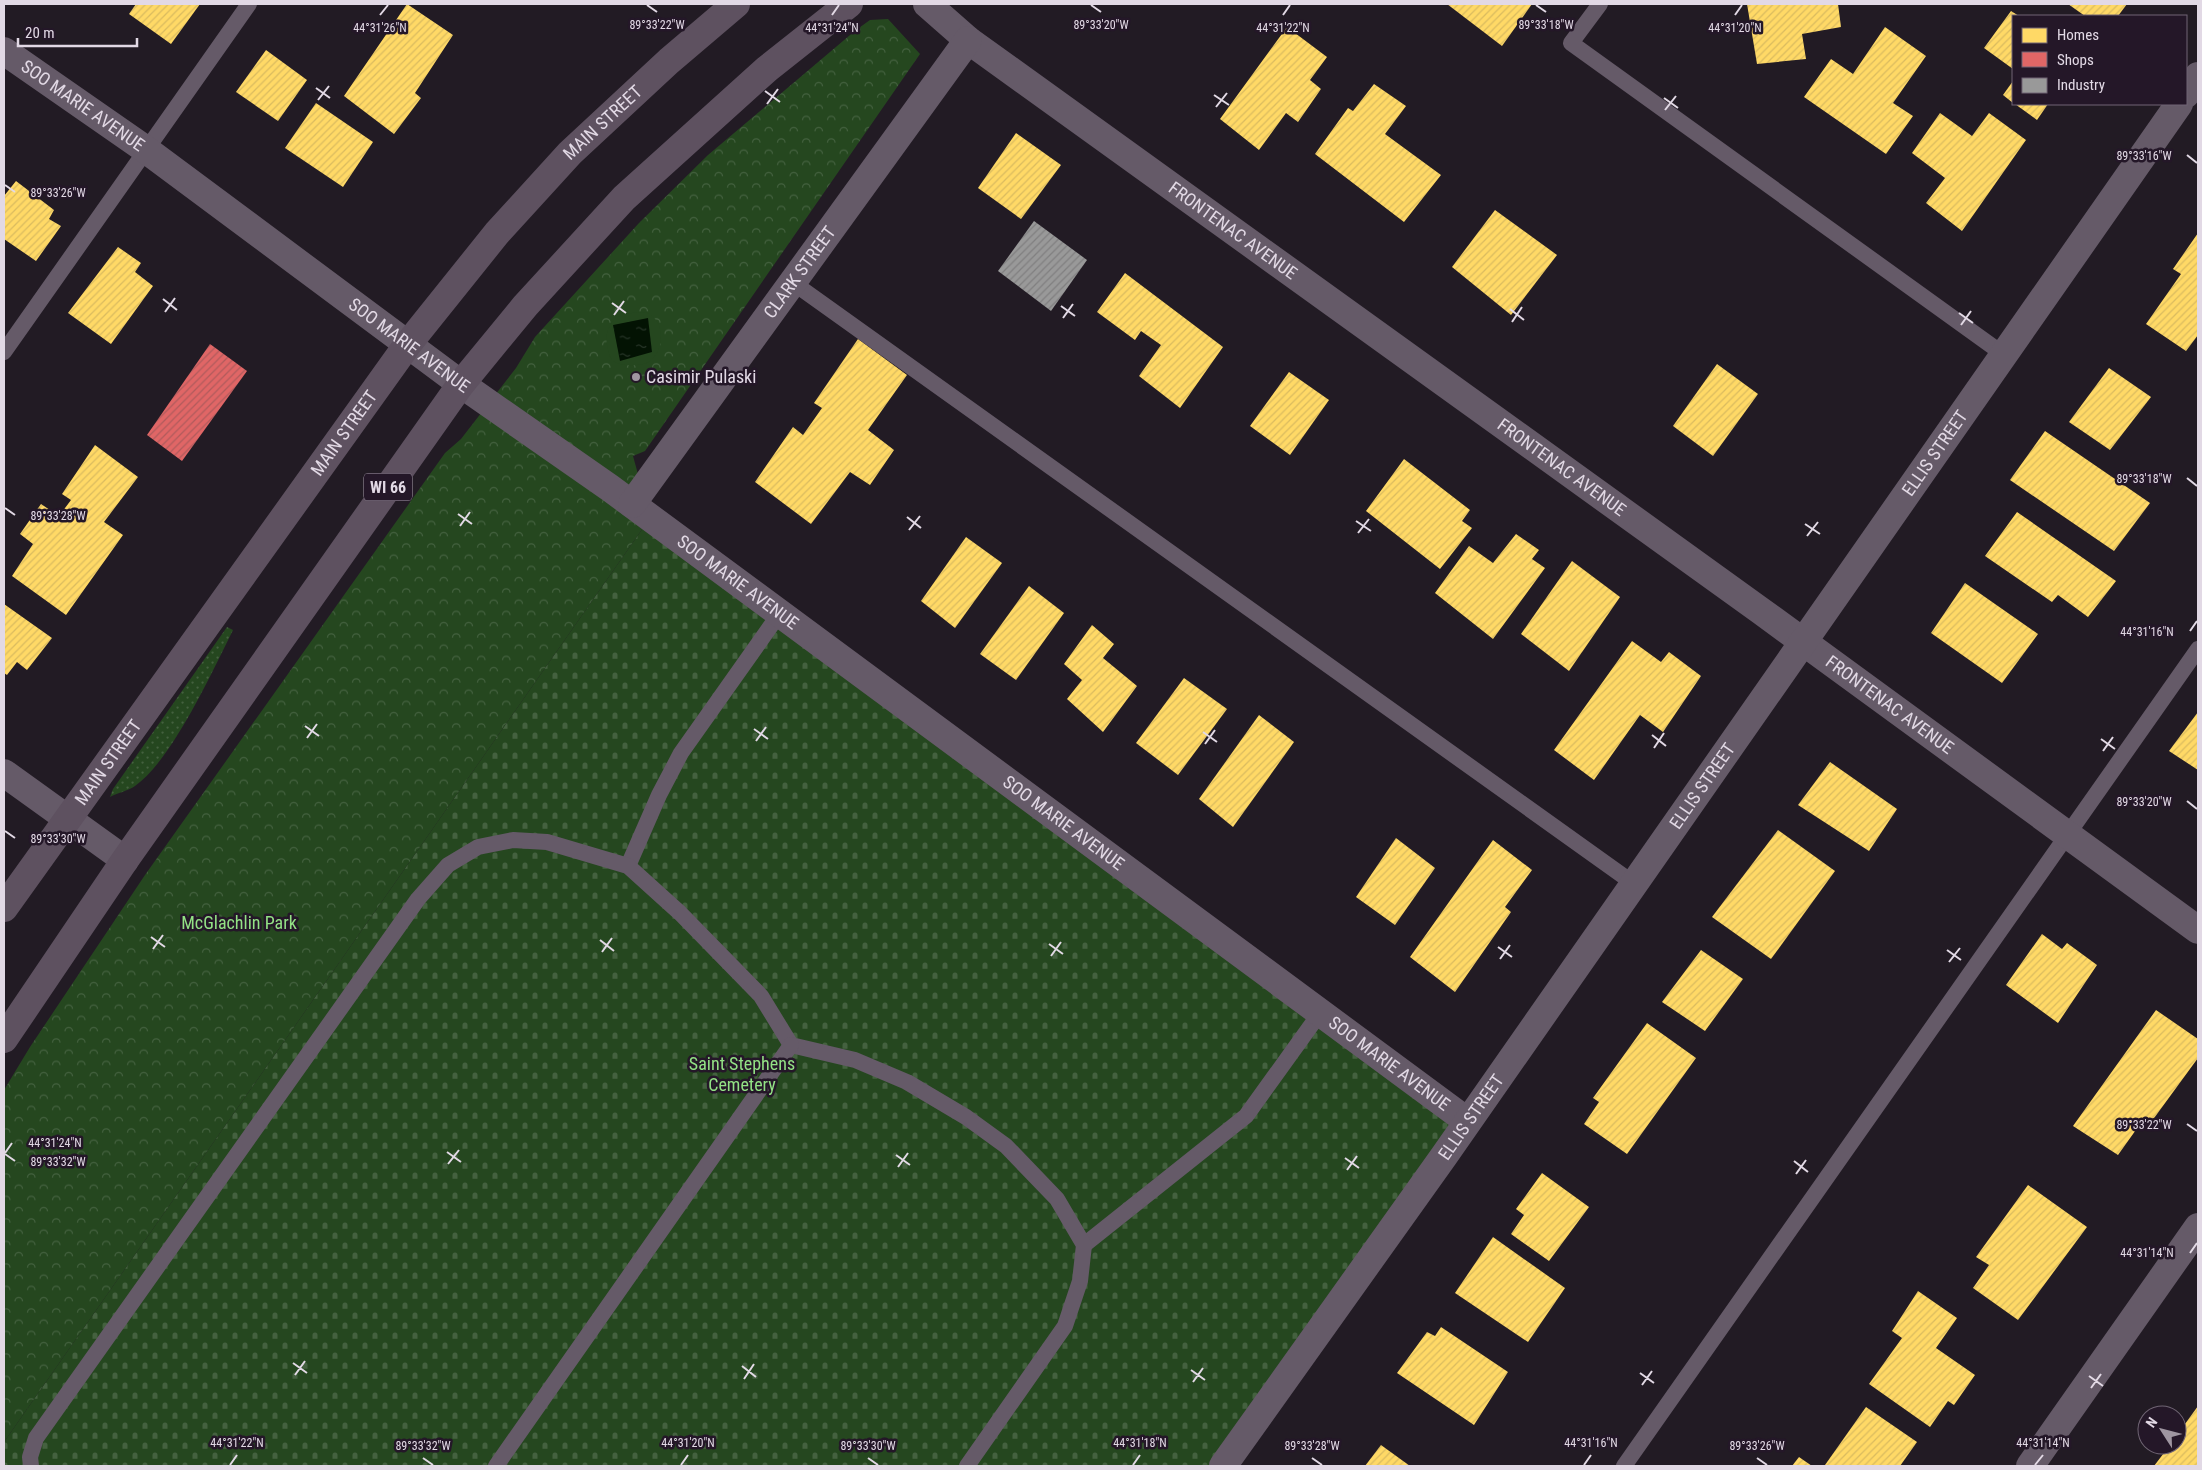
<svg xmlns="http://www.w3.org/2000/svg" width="2202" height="1470" font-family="'Roboto Condensed',sans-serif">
<defs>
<pattern id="grass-dots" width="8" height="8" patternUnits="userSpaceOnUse" patternTransform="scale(1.25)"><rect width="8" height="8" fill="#25471f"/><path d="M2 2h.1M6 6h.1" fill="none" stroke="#44613f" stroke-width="1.8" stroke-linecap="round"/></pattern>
<pattern id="cemetery-stones" width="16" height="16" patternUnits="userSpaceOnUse" patternTransform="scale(1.25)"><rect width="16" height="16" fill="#25471f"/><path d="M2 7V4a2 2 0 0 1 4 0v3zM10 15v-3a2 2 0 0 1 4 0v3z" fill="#44613f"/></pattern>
<pattern id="park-crowns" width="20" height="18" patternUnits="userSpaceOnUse" patternTransform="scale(1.25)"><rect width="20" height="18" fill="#25471f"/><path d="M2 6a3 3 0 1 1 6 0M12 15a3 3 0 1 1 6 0" fill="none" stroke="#44613f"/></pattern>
<pattern id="water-ripples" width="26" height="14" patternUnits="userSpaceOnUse" patternTransform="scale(1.25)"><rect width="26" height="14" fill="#031303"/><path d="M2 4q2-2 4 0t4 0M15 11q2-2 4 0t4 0" fill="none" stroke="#273528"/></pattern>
<pattern id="homes-hatch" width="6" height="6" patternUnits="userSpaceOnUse" patternTransform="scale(1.25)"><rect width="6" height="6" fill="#ffd966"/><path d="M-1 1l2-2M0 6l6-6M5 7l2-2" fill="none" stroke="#dabb5f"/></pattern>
<pattern id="shops-hatch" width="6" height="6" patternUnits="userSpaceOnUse" patternTransform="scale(1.25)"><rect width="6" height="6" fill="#e06666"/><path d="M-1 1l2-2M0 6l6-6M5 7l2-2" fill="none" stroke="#b15b5c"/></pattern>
<pattern id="industry-hatch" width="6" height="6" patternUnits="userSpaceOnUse" patternTransform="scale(1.25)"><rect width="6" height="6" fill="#999"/><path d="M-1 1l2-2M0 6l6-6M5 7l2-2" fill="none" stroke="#807f80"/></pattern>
</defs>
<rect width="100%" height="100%" fill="#221b24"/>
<path fill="url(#grass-dots)" d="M227,627L233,630C212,672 172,760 135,786C128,791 117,793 110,797L113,789Z"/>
<path fill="url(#cemetery-stones)" d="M650,518L1467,1121L1217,1466H4V1442Z"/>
<path fill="url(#park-crowns)" d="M888,19L920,54L645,451L633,456L650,518L4,1442V1090L30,1047L145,875L445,453L461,439L516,368L535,337L639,223L708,155L856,30L870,20Z"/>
<path fill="#25471f" d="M645,312C665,319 666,348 650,361C642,367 619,367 612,360C609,356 608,350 607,345C605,332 609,324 619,314Z"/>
<path fill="url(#water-ripples)" d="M648,318L652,352L620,361L613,325Z"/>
<g fill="url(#homes-hatch)">
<path d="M136,4H200L171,44L129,14Z"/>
<path d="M407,4L453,35L415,93L421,98L394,134L344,96Z"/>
<path d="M1447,4H1532L1502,46Z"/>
<path d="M1747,4H1838L1841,27L1802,34L1806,59L1757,64Z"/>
<path d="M2068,4H2127L2118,16H2085Z"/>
<path d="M2011,11L2019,16H2013V69L1984,48Z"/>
<path d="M1287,27L1327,57L1310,80L1321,89L1298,122L1286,113L1259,150L1220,119Z"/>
<path d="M1885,27L1926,56L1893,103L1913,116L1886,154L1804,97L1831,59L1853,74Z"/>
<path d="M266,50L307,80L278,121L236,92Z"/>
<path d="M2013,81V103L2003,95Z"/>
<path d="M1374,84L1406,106L1385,134L1441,175L1404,222L1315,154L1348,108L1353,111Z"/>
<path d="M316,103L373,142L343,187L285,148Z"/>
<path d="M2015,104H2048L2037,120Z"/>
<path d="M1940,113L1972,136L1989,113L2026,140L1962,231L1926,203L1945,178L1912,153Z"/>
<path d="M1016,133L1061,165L1021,219L978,188Z"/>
<path d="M16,181L54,210L49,219L61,226L36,261L4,239V196Z"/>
<path d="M1495,210L1557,255L1511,315L1452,267Z"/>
<path d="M2198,233V335L2186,351L2146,324L2181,274L2173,269Z"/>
<path d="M118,247L141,263L135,272L153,286L111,344L68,313Z"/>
<path d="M1125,273L1223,347L1180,408L1139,376L1161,345L1141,331L1135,340L1097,312Z"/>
<path d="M858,339L907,375L868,430L894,450L870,485L850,472L811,524L755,482L793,427L803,435L822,408L814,403Z"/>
<path d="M1717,364L1758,394L1713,456L1673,426Z"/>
<path d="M2109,368L2151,397L2110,450L2069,422Z"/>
<path d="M1289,372L1329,400L1290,455L1250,426Z"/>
<path d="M2045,431L2150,503L2114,551L2010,480Z"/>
<path d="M95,445L138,477L104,522L123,535L66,615L12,576L33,544L20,534L41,504L59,516L71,500L62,494Z"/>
<path d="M1404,459L1470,510L1462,521L1472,528L1440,569L1366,511Z"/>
<path d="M2017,512L2116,581L2088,617L2058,595L2052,602L1985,556Z"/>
<path d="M1516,534L1539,550L1532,559L1545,568L1493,639L1435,593L1469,546L1493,563Z"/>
<path d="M966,537L1002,563L955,628L921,601Z"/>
<path d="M1572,561L1620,597L1569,671L1521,634Z"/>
<path d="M1965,583L2038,634L2002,683L1931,633Z"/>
<path d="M1029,586L1064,613L1016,680L980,654Z"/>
<path d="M4,604L52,638L27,670L17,662L7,675L4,673Z"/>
<path d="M1092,625L1114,644L1103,658L1137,686L1103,732L1067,699L1082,680L1064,664Z"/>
<path d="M1632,641L1661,662L1669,652L1701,676L1663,732L1640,715L1594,780L1554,750Z"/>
<path d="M1184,678L1227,709L1178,775L1136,743Z"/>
<path d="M2198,712V770L2169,751Z"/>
<path d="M1259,715L1294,742L1233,827L1199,799Z"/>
<path d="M1830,762L1897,809L1869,851L1798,805Z"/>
<path d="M1778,830L1835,871L1771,959L1712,917Z"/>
<path d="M1396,838L1435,868L1395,925L1356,897Z"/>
<path d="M1493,840L1532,870L1505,907L1511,912L1455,992L1410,957Z"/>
<path d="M2042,934L2062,949L2067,943L2097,965L2058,1023L2006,985Z"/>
<path d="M1701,950L1743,979L1705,1031L1662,1002Z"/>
<path d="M2156,1010L2198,1039V1058L2149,1125L2143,1120L2118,1155L2073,1126Z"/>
<path d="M1647,1023L1696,1058L1627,1154L1584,1124L1599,1102L1593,1098Z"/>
<path d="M1542,1173L1589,1207L1549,1261L1511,1234L1524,1215L1516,1209Z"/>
<path d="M2028,1185L2087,1227L2018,1320L1973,1288L1989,1265L1976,1257Z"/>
<path d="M1493,1237L1565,1288L1528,1342L1455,1293Z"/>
<path d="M1918,1291L1957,1318L1936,1348L1975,1375L1954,1405L1948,1401L1930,1427L1869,1384L1902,1338L1892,1331Z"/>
<path d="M1441,1327L1508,1372L1474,1425L1397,1373L1427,1332L1435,1336Z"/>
<path d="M2198,1406V1466H2154L2170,1445H2177V1435Z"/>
<path d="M1866,1407L1917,1442L1900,1466H1827L1825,1465Z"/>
<path d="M1381,1445L1410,1466H1365Z"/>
<path d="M1799,1457L1812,1466H1792Z"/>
</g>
<path fill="url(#shops-hatch)" d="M210,344L247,371L182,461L147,435Z"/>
<path fill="url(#industry-hatch)" d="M1034,221L1087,260L1051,311L998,271Z"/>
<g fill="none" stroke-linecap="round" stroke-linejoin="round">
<g stroke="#655a68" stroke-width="16">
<path d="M1600,4L1571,43L2003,354"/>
<path d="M792,282L1633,883"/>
<path d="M4,352L249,4"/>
<path d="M628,866L659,795L681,753L780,613"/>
<path d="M1084,1245L1246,1116L1320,1013"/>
<path d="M31,1466L30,1457L36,1438L418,899L448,865L478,847L513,840L547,842L628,866L680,913L761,996L791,1045L855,1060L907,1082L966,1117L1006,1146L1057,1199L1084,1245L1080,1281L1065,1326L967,1466"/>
<path d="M496,1466L791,1045"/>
<path d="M1624,1466L2198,649"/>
</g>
<g stroke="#655a68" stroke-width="28">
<path id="s1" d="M927,4L968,40L1761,611L2198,930"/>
<path id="s2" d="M4,51L145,149L461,384L610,488L1467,1121"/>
<path d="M2186,94L2198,76"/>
<path id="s3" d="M632,504L968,40"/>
<path d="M4,773L125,860"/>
<path id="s4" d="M1223,1466L1444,1156L2179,104"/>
<path d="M2030,1466L2198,1227"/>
</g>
<g stroke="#5e5160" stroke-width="28">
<path id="s5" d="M4,908L408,344L497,233L570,153L669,61L736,4"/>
<path d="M4,1039L125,860L461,384L525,306L624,198L767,69L849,4"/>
</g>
</g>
<path fill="none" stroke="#e2d9e5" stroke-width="2" d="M647,5L657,12M1091,5L1101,12M1536,5L1546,12M380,15L388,5M832,15L839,5M1283,15L1290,5M1735,15L1742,5M316,88L330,98M765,91L780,102M1214,95L1229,105M1664,98L1678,108M318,100L329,86M767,104L778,89M1216,107L1227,93M1665,110L1676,96M2187,155L2197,163M5,185L15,192M163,299L177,310M612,303L626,313M1061,306L1075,316M1510,309L1524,320M165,312L175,298M1959,313L1973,323M614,315L624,301M1063,318L1073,304M1512,322L1522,307M1961,325L1971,311M2187,478L2197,486M5,508L15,515M458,514L472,524M907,517L921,528M1356,521L1371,531M1805,524L1820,534M460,526L470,512M909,530L920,516M1358,533L1369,519M1807,536L1818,522M2190,631L2197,621M305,726L319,736M754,729L768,739M1203,732L1217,742M1652,735L1666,746M307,738L317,724M2101,739L2115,749M756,741L766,727M1205,744L1215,730M1654,748L1664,733M2103,751L2113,737M2187,801L2197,809M5,831L15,838M151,937L165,947M600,940L614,951M1049,944L1063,954M1498,947L1512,957M153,949L163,935M1947,950L1961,960M602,952L612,938M1051,956L1061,942M1500,959L1510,945M1949,962L1960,948M2187,1124L2197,1131M447,1152L461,1162M5,1153L12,1143M5,1154L15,1161M896,1155L910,1165M1345,1158L1359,1168M1794,1161L1808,1172M448,1164L459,1150M898,1167L908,1153M1347,1170L1357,1156M1796,1174L1806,1160M2190,1253L2197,1243M293,1363L307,1373M742,1366L756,1377M1191,1370L1205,1380M1640,1373L1654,1383M295,1375L305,1361M2089,1376L2103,1386M744,1379L754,1364M1193,1382L1203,1368M1642,1385L1652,1371M2091,1388L2101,1374M423,1458L433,1465M868,1458L878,1465M1312,1458L1322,1465M1757,1458L1767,1465M230,1465L237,1455M681,1465L688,1455M1133,1465L1140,1455M1584,1465L1591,1455M2035,1465L2043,1455"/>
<circle fill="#9f96a1" stroke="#241728" stroke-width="2" cx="636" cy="377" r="5"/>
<g text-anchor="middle" stroke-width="5" stroke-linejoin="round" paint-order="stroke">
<rect fill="#241728" stroke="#a99fac" stroke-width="1" x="364" y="473.5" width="48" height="27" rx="4"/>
<g font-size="16" font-weight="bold" fill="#e2d9e5">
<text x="388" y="493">WI 66</text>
</g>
<g font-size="18" fill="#e2d9e5" stroke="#241728">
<text dy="6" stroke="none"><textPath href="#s2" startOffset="96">SOO MARIE AVENUE</textPath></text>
<text dy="6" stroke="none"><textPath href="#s5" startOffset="989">MAIN STREET</textPath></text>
<text dy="6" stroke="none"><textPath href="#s1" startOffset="381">FRONTENAC AVENUE</textPath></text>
<text dy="6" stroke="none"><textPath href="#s3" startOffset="286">CLARK STREET</textPath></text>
<text dy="6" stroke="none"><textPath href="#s2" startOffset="501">SOO MARIE AVENUE</textPath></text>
<text dy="6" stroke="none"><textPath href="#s5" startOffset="584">MAIN STREET</textPath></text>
<text dy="6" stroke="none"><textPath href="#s4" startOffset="1238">ELLIS STREET</textPath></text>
<text dy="6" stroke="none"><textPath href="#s1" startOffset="786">FRONTENAC AVENUE</textPath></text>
<text dy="6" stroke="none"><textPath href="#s2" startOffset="906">SOO MARIE AVENUE</textPath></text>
<text dy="6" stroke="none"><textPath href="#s1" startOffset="1191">FRONTENAC AVENUE</textPath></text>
<text dy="6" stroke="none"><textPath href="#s5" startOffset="179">MAIN STREET</textPath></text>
<text dy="6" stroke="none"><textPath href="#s4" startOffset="832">ELLIS STREET</textPath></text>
<text dy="6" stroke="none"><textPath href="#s2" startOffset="1311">SOO MARIE AVENUE</textPath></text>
<text dy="6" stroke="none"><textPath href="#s2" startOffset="1716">SOO MARIE AVENUE</textPath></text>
<text dy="6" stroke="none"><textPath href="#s4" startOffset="428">ELLIS STREET</textPath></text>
</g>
<g font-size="18" fill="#e2d9e5" stroke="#241728" text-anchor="start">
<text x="646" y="383">Casimir Pulaski</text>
</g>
<g font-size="18" fill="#93e285" stroke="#241728">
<text x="239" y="929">McGlachlin Park</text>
<text x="742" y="1070">Saint Stephens<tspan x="742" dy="21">Cemetery</tspan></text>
</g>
</g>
<g font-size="12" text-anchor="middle" fill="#e2d9e5" stroke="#241728" stroke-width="5" stroke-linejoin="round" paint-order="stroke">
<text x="657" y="29">89°33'22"W</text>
<text x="1101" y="29">89°33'20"W</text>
<text x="1546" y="29">89°33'18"W</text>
<text x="380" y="32">44°31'26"N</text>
<text x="832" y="32">44°31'24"N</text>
<text x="1283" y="32">44°31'22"N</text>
<text x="1735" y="32">44°31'20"N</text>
<text x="2144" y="160">89°33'16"W</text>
<text x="58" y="197">89°33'26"W</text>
<text x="2144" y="483">89°33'18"W</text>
<text x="58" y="520">89°33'28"W</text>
<text x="2147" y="636">44°31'16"N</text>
<text x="2144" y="806">89°33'20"W</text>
<text x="58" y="843">89°33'30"W</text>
<text x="2144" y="1129">89°33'22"W</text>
<text x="55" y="1147">44°31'24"N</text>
<text x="58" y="1166">89°33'32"W</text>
<text x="2147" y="1257">44°31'14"N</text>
<text x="237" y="1447">44°31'22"N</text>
<text x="688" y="1447">44°31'20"N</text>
<text x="1140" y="1447">44°31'18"N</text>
<text x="1591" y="1447">44°31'16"N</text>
<text x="2043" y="1447">44°31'14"N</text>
<text x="423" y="1450">89°33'32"W</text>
<text x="868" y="1450">89°33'30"W</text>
<text x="1312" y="1450">89°33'28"W</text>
<text x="1757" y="1450">89°33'26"W</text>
</g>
<rect width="2202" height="1470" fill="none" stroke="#e2d9e5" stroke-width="10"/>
<rect x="2012" y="15" width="175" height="90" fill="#241728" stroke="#706574"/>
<rect x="2022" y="28" width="25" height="15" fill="#ffd966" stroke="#706574"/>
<text x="2057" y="40" font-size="15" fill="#e2d9e5">Homes</text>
<rect x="2022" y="52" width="25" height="15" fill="#e06666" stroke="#706574"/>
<text x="2057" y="65" font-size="15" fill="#e2d9e5">Shops</text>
<rect x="2022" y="78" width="25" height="15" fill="#999999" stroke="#706574"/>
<text x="2057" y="90" font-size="15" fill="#e2d9e5">Industry</text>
<g transform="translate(2162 1430) rotate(306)"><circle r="24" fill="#241728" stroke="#706574"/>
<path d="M0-4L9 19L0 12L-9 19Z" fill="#9f96a1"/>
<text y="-8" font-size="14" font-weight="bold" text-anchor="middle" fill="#e2d9e5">N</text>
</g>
<path d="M18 38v8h119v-8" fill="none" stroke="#e2d9e5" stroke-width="2.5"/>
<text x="25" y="38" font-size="15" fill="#e2d9e5" stroke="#241728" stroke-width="4" paint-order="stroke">20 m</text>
</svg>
